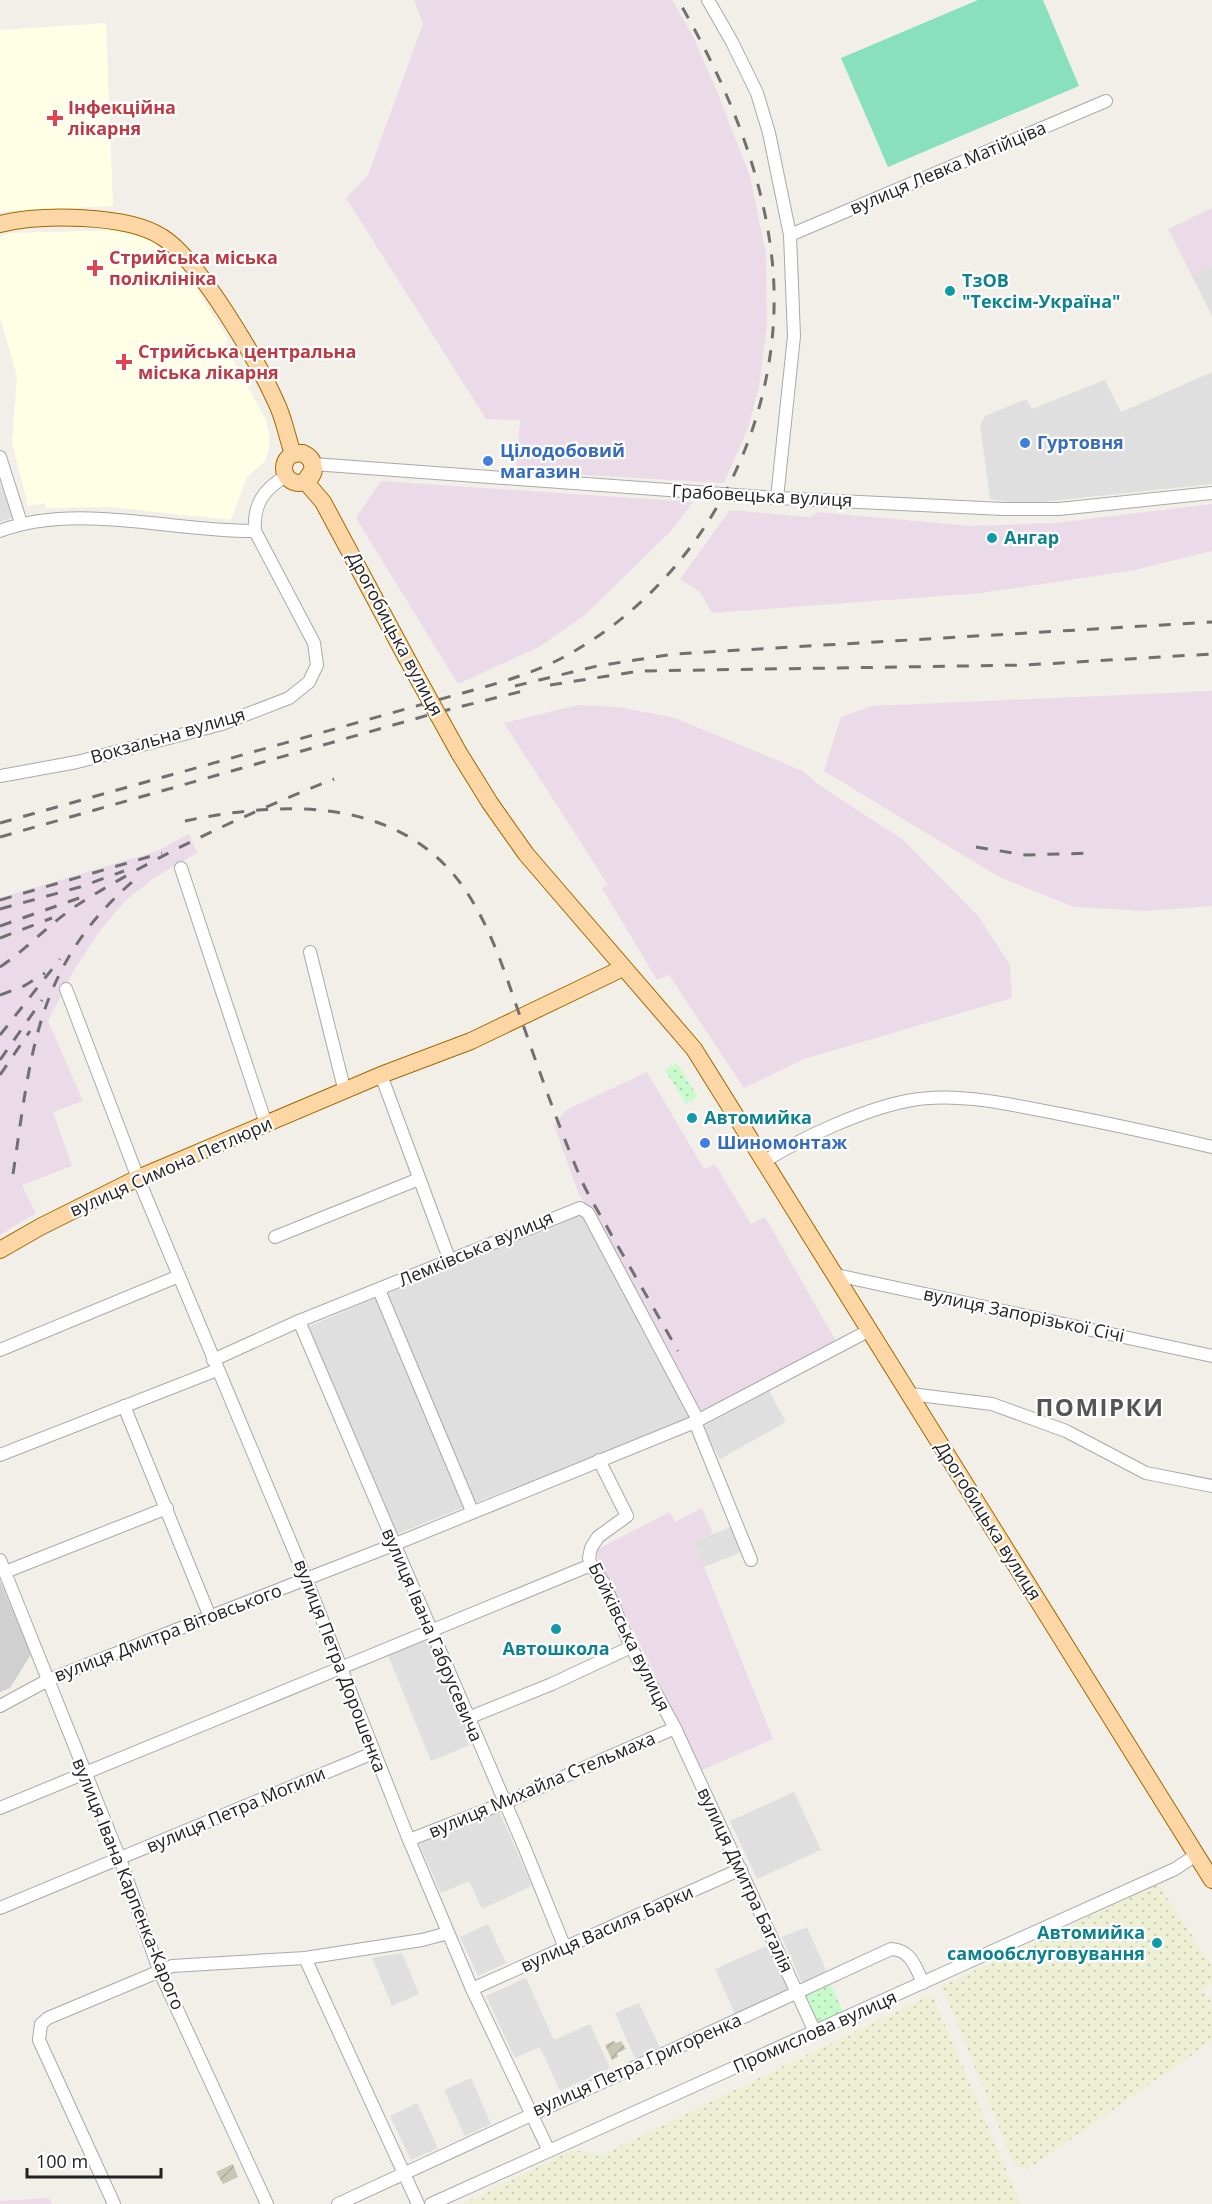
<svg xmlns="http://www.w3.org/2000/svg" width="1212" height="2204" font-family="'Open Sans',sans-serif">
<defs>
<pattern id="construction-furrows" width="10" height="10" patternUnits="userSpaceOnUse" patternTransform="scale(1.5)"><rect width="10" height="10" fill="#c7c7b4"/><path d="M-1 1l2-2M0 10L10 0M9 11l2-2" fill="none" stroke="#abab9a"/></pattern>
<pattern id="farmland-dots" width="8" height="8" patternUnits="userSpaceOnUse" patternTransform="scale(1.5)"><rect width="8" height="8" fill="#eef0d5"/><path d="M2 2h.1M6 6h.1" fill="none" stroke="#ccceb7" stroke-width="1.8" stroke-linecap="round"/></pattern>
<pattern id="park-dots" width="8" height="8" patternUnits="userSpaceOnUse" patternTransform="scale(1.5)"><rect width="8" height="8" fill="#c8facc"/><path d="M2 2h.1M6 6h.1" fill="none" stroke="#acd6af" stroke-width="1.8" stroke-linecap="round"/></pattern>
</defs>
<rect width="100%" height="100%" fill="#f2efe9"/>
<g fill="#e0dfdf">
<path d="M1212,266V316L1192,276Z"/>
<path d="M1212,372V484L1021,504L990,499L980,425L985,416L1026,399L1032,409L1105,380L1121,412Z"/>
<path d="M0,483L13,517L0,522Z"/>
<path d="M582,1212L690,1417L472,1504L457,1468L461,1466L459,1461H454L384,1295Z"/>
<path d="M378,1297L467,1506L395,1535L307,1327Z"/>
<path d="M769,1391L786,1422L720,1459L702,1427Z"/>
<path d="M731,1527L741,1552L704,1567L694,1542Z"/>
<path d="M429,1639L472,1744L431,1761L388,1655Z"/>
<path d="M794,1792L821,1850L757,1879L730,1821Z"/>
<path d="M496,1811H499L532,1886L482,1909L469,1881L441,1893L419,1844Z"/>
<path d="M488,1924L506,1963L478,1976L460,1937Z"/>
<path d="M807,1927L827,1972L802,1983L782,1937Z"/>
<path d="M771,1944L791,1988L735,2014L715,1969Z"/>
<path d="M402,1953L419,1994L392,2006L372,1958Z"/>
<path d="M526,1978L554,2040L590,2024L610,2068L560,2091L540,2047L515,2058L486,1996Z"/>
<path d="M639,2003L660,2048L657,2053L640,2061L635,2058L615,2013Z"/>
<path d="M471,2078L491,2124L465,2136L444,2090Z"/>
<path d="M417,2103L438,2148L411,2160L390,2116Z"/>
</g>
<g fill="#ebdbe8">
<path d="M414,0H672L674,3L693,36L716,89L750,176L766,254L767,325L759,387L748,428L724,483L516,471L520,420L486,419L346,198L368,175L423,24Z"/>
<path d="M1212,208V266L1192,276L1168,229Z"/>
<path d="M381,481L693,502L672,530L585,615L539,647L458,684L356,518Z"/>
<path d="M1212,504V551L1135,570L982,593L712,613L700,592L680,579L730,510L809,517L818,512L972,526L1055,523Z"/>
<path d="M1212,691V906L1145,911L1074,907L999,877L824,771L841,717L872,706Z"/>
<path d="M578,705L619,707L675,718L803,771L819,785L902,839L979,917L1010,965L1012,998L804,1059L744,1088L669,975L657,980L602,888L608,885L504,723Z"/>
<path d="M189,834L197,853L154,878L125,901L99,932L71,975L48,1021L83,1101L53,1112L72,1166L22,1185L36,1213L0,1235V898L157,851Z"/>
<path d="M647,1072L704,1169L715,1164L751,1224L765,1217L836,1341L706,1411L695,1408L591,1211L579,1195L554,1125L566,1110Z"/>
<path d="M702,1508L713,1534L694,1542L773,1739L702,1770L594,1551L670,1512L675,1522Z"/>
<path d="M49,2198L52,2204H0V2201Z"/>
</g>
<g fill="#ffffe5">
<path d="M106,23L113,206L0,212V30Z"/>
<path d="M120,230L148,240L168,253L182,267L228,339L226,347L266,420L270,440L268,451L265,461L247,477L231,520L110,507L46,508L45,503L28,506L12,442L17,376L0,317V237L10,233Z"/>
</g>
<path fill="#d0d0d0" d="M0,1581L31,1654L10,1688L0,1692Z"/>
<g fill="url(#construction-furrows)">
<path d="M614,2041L616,2043L621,2041L626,2049L617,2053L618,2057L612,2060L605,2045Z"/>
<path d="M233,2164L238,2177L223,2184L216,2172Z"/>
</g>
<g fill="url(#farmland-dots)">
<path d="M1158,1884L1212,1966V1983L1202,1989L1212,2003V2041L1028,2169L1014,2165L942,1986Z"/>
<path d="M932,1994L1021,2204H462L572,2150L603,2154Z"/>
</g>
<g fill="url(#park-dots)">
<path d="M677,1063L698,1097L686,1104L665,1070Z"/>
<path d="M830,1983L844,2014L819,2025L805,1995Z"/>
</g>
<path fill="#88e0be" d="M978,0H1043L1079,86L888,167L841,58Z"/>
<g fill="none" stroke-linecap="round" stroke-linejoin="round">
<g stroke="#a9a9a9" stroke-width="14">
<g id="minor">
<path d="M708,0L732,42L757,93L769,133L790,235L794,336L777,498"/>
<path d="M790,235L1106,101"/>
<path d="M0,457L21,523"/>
<path d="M313,464L777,498L1003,509H1059L1212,493"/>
<path d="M0,531C77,502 173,532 255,531"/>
<path d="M0,776L77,762L222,724L289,698L309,682L317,665L314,643L255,531C253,504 264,489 286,476"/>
<path d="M181,868L266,1124"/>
<path d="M310,952L345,1092"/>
<path d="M66,989L138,1178L306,1579L409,1840L472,1989L549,2151"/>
<path d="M381,1075L450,1261"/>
<path d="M765,1161C801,1138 865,1109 907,1101C957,1091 1012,1105 1060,1114C1111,1124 1162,1135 1212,1147"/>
<path d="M275,1237L419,1179"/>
<path d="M836,1275L1212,1356"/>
<path d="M379,1290L472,1511"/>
<path d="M299,1321L525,1849L565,1948"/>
<path d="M0,1350L179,1276"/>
<path d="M213,1360L299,1321L580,1208L588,1213L698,1420"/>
<path d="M910,1394L992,1404L1066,1431L1146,1473L1212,1486"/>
<path d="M124,1406L210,1617"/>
<path d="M695,1422L751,1560"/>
<path d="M0,1455L217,1370"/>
<path d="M599,1460L627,1516L598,1537L591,1548L589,1558L591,1565L605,1585L631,1647L675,1728L815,2032"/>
<path d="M0,1560L120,1859L159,1970L267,2204"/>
<path d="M5,1572L167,1508"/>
<path d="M0,1706L48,1680L393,1545L695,1422L870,1330"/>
<path d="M468,1718L552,1684L631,1647"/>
<path d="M0,1808L591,1565"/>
<path d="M409,1840L504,1803L675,1728"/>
<path d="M0,1908L373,1753"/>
<path d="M305,1958L418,2204"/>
<path d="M472,1989L741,1869"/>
<path d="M114,2204L39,2040L41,2024L48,2018L172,1966L305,1958L422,1940L448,1933"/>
<path d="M338,2204L891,1949C911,1950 915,1966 923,1983"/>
<path d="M431,2204L1175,1869L1196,1855"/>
</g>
</g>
<g stroke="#a06b00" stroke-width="18">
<g id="major">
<path d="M0,224C40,214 127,214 162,237C199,260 257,360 276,402C284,418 287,437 293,454L303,453L311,460L313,469L305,481L323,502L406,657"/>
<circle cx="299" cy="468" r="15"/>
<path d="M459,753L490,803L526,854L694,1049L1212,1880"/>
<path d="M0,1250L40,1227L138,1178L381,1075L471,1041L623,968"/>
</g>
</g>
<use href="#minor" stroke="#fff" stroke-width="12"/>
<use href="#major" stroke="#fcd6a4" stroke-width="16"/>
<g stroke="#707070" stroke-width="3" stroke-dasharray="12 12" stroke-linecap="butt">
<path d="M550,685L640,671L1026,665L1212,654"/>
<path d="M515,686L597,666L674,654L1212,622"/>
<path d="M185,821C285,800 405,796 468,894C493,933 506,976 521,1019C539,1070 557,1122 578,1172C587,1195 601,1215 612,1236C634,1274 656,1312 678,1351"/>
<path d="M0,823L477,689C506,681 535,672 562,658C704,583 789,417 772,259C762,167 724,79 678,0"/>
<path d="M0,837L439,712L527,690"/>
<path d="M976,847L1025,855L1095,853"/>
<path d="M0,900L162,853"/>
<path d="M0,909L80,887L124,871"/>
<path d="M0,926L82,897"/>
<path d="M0,938L52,918"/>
<path d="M0,967C28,948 51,922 79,904C158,854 248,813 334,779"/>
<path d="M0,995L24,986L45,973"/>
<path d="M0,1035L60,959"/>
<path d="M0,1060L42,1000"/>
<path d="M0,1075L30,1031"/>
<path d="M13,1174C31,1055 35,967 132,882"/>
</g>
<g stroke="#a06b00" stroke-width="18" stroke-linecap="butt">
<path id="major-bridge" d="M406,657L459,753"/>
</g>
<use href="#major-bridge" stroke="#fcd6a4" stroke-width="16"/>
</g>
<g fill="#e0444e" stroke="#fff" stroke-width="2">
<path d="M52 109h6v6h6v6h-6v6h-6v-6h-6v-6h6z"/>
<path d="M92 259h6v6h6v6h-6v6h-6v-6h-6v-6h6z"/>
<path d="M121 353h6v6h6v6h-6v6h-6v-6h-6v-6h6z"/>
</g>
<g fill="#0f9aa8" stroke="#fff" stroke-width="2">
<circle cx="950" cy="291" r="6"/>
<circle cx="992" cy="538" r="6"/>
<circle cx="692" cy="1118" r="6"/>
<circle cx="556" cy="1629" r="6"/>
<circle cx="1157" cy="1943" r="6"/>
</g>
<g fill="#3f7fe0" stroke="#fff" stroke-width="2">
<circle cx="1025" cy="443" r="6"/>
<circle cx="488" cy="461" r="6"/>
<circle cx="705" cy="1143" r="6"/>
</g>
<g text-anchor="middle" stroke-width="4.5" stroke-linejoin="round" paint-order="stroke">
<g font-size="18" font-weight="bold" fill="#be3a42" stroke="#fff" text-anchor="start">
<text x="68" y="114">Інфекційна<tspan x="68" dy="21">лікарня</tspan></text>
<text x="109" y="264">Стрийська міська<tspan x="109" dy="21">поліклініка</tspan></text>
<text x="138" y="358">Стрийська центральна<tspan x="138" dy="21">міська лікарня</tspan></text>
</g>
<g font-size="18" fill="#222" stroke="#fff">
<text transform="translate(948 168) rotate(-23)" y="6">вулиця Левка Матійціва</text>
<text transform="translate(762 496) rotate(3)" y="6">Грабовецька вулиця</text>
<text transform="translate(395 634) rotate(62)" y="6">Дрогобицька вулиця</text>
<text transform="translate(168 736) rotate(-16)" y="6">Вокзальна вулиця</text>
<text transform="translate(171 1167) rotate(-24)" y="6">вулиця Симона Петлюри</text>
<text transform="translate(476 1249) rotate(-23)" y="6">Лемківська вулиця</text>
<text transform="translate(1024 1315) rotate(12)" y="6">вулиця Запорізької Січі</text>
<text transform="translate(988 1521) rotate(58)" y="6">Дрогобицька вулиця</text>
<text transform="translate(168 1633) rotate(-21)" y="6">вулиця Дмитра Вітовського</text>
<text transform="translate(432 1635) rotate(67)" y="6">вулиця Івана Габрусевича</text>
<text transform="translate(629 1637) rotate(64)" y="6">Бойківська вулиця</text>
<text transform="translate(340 1666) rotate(69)" y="6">вулиця Петра Дорошенка</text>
<text transform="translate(542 1785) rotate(-23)" y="6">вулиця Михайла Стельмаха</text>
<text transform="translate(236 1810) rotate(-23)" y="6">вулиця Петра Могили</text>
<text transform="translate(745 1880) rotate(65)" y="6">вулиця Дмитра Багалія</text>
<text transform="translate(128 1884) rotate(68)" y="6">вулиця Івана Карпенка-Карого</text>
<text transform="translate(607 1929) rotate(-24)" y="6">вулиця Василя Барки</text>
<text transform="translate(815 2032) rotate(-24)" y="6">Промислова вулиця</text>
<text transform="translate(637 2065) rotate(-24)" y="6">вулиця Петра Григоренка</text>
</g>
<g font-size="18" font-weight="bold" fill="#0d838f" stroke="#fff" text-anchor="start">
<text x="962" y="287">ТзОВ<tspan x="962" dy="21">"Тексім-Україна"</tspan></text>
<text x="1004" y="544">Ангар</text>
<text x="704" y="1124">Автомийка</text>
<text x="556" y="1655" text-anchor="middle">Автошкола</text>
<text x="1145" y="1939" text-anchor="end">Автомийка<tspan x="1145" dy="21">самообслуговування</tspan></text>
</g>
<g font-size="18" font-weight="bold" fill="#366cbe" stroke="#fff" text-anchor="start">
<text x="1037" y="449">Гуртовня</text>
<text x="500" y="457">Цілодобовий<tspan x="500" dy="21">магазин</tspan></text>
<text x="717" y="1149">Шиномонтаж</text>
</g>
<g font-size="24" font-weight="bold" letter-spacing="1.5" fill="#555" stroke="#fff">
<text x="1100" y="1416">ПОМІРКИ</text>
</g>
</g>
<path d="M27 2168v9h134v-9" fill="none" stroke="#222222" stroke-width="3"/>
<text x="36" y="2168" font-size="18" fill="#222222" stroke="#ffffff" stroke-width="4.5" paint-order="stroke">100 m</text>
</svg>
